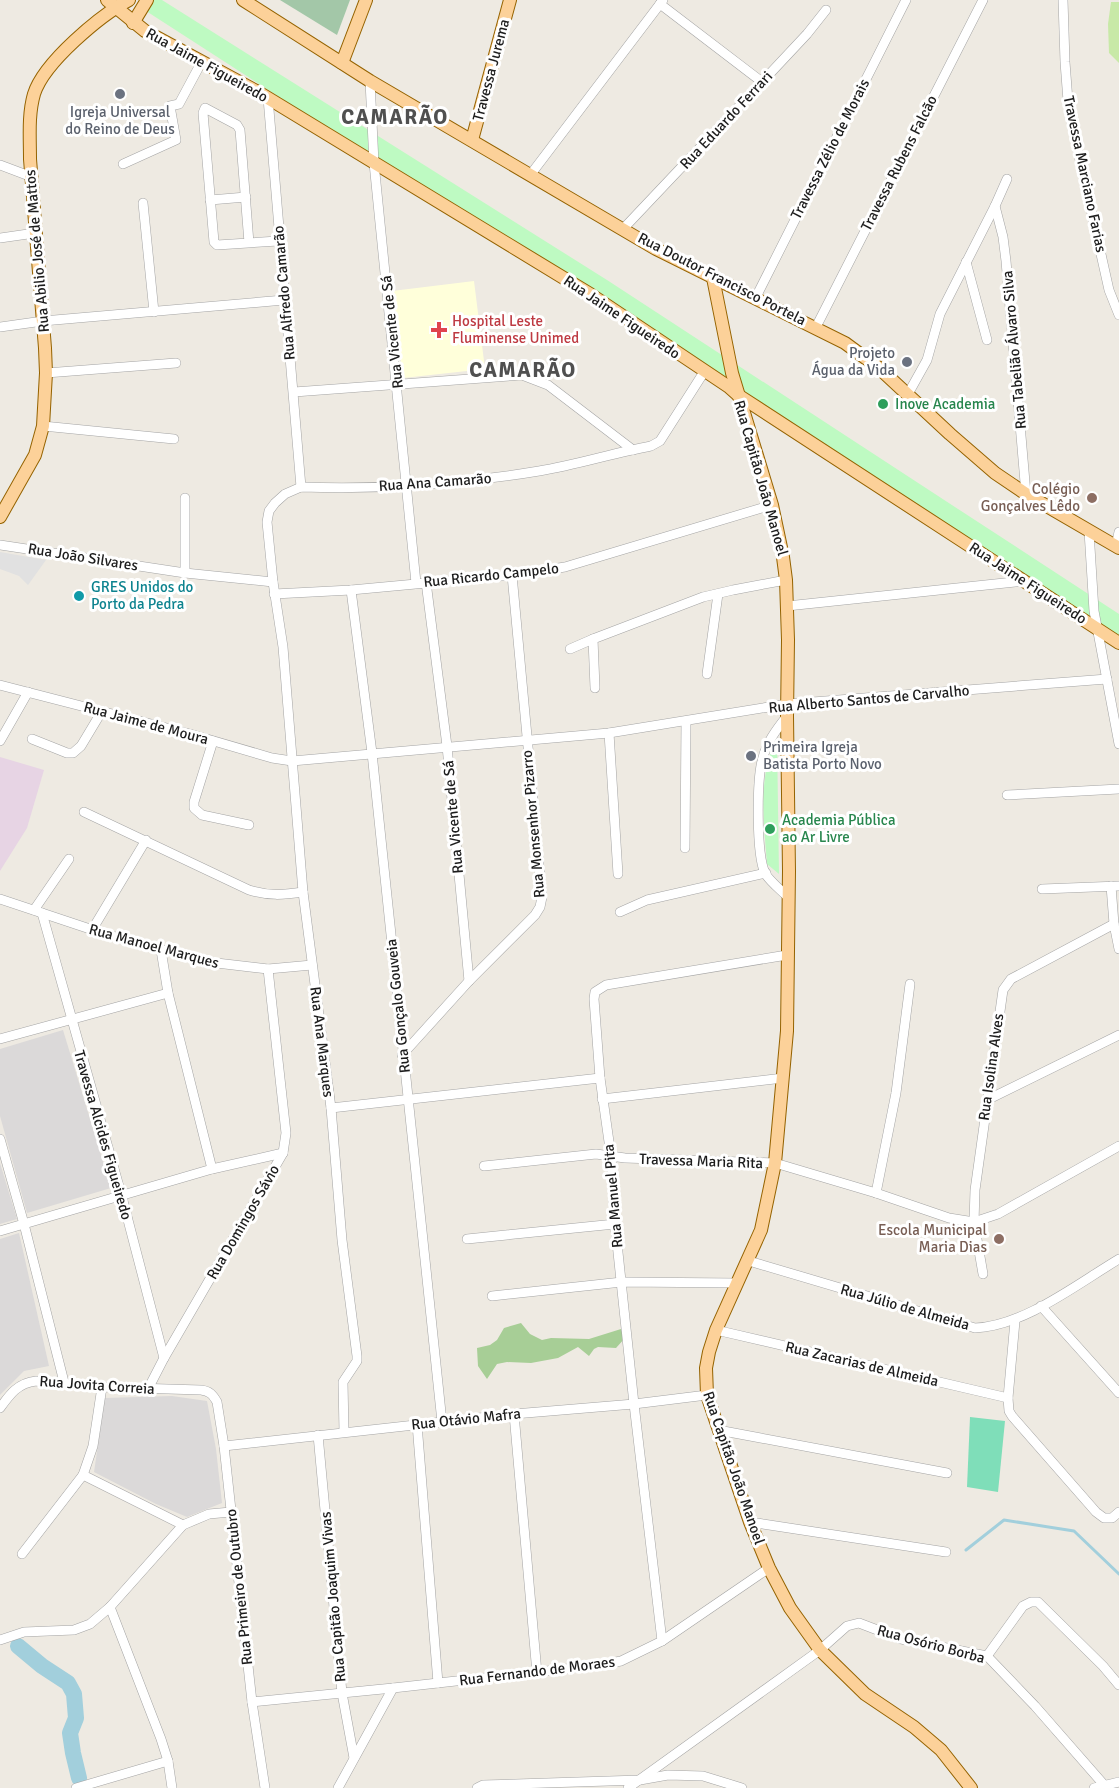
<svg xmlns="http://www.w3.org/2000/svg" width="1119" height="1788" font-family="Signika,sans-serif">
<rect width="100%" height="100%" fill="#eeeae2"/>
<g fill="#dbd9d9">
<path d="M63,1030L111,1188L27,1213L0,1116V1049Z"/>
<path d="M0,1163L17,1219L0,1224Z"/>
<path d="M19,1233L49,1366L24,1371L0,1395V1239Z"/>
<path d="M172,1396L207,1401L216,1449L222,1503L187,1517L156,1504L94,1472L105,1398Z"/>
</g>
<path fill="#e7d4e4" d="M0,757L44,770L27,828L0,871Z"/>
<path fill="#ffffda" d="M474,281L485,369L403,378L392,291Z"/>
<path fill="#c8e9a7" d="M1111,2H1119V63L1109,53L1108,24Z"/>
<path fill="#a7ce96" d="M521,1323L530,1334L542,1340L551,1338L589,1339L621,1329L625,1338L616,1348L598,1347L594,1349L589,1356L578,1347L558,1358L531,1363L507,1362L497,1364L487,1379L478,1366L477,1348L490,1345L497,1340L504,1328Z"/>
<path fill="#a3c7a8" d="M280,0H350L337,35Z"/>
<g fill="#befac2">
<path d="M149,0H162L607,280L1119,614V639L143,9Z"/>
<path d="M777,738L779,874L767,864C764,822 757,776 777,738Z"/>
</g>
<path fill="#7fdeb9" d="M970,1417L1005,1421L998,1492L967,1487Z"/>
<path fill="#e1e1e1" d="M0,552L46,560L28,585L19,576L0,569Z"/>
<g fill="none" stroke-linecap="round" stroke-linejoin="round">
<path stroke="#a2cfdc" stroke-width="3" d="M966,1550L1004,1520L1074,1531L1119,1574"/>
<path stroke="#a2cfdc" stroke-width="16" d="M18,1646L42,1666L68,1683L74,1694L76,1718L70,1733L73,1753L79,1778"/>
<g stroke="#a4a4a4" stroke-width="10">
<g id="minor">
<path d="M1063,0L1065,62L1068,101L1073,129L1109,290L1119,315"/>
<path d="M660,4L762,82"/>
<path d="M370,81L374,163L416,583"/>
<path d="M268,98L301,487"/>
<path d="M123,164L176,140L170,106L179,104L201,63"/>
<path d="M0,165L32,177"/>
<path d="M531,174L663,0"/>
<path d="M210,200L246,197"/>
<path d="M143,203L154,312"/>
<path d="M995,206L1003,237L1006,261L1026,494"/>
<path d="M623,229L762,82L807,34L826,10"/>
<path d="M0,238L35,233"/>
<path d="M249,243L240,130L237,125L205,108L203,113L214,242L217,245L278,241"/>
<path d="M966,262L987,340"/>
<path d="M755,299L906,0"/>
<path d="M0,327L43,321L284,300"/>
<path d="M816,327L983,0"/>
<path d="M46,373L176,363"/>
<path d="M294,392L522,375L548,385L633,450"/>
<path d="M908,394L927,360L940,314L995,206L1007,179"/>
<path d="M43,426L174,439"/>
<path d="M1089,531L1094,611L1119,744"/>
<path d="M0,545L185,573L273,582"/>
<path d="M1116,546L1119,532"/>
<path d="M185,573V498"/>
<path d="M426,582L447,746L469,981"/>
<path d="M351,590L372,753L442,1422"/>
<path d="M274,594L351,590L512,575L565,567L772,505"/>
<path d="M787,606L1024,581"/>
<path d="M570,649L593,639"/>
<path d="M707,674L718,594"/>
<path d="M0,685L190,734L272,758L292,761L609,733L787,704L1107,679"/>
<path d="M595,688L593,639L703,597L733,590L786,580"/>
<path d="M787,716C776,730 766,743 762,761C757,781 756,854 765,873C769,881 781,890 788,897"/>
<path d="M609,733L618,874"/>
<path d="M32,739L67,753H73L81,746L102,711"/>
<path d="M0,741L28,692"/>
<path d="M213,741L194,802V808L202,815L249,825"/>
<path d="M1007,795L1119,789"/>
<path d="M84,812L249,890C268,896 283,895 303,892"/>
<path d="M685,848L686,721"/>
<path d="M1111,886L1114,924L1119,949"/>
<path d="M1042,889L1119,886"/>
<path d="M0,899L105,934L208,962L268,969L312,965"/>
<path d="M34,910L69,859"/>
<path d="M620,912L647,900L766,873"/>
<path d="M42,913L122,1197L164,1358"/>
<path d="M92,930L146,840"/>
<path d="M161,950L168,993L212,1169"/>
<path d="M0,1039L168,993"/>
<path d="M402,1055L469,981L535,915L540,907L542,897L512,575"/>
<path d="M602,1099L783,1078"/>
<path d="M987,1100L1119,1035"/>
<path d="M331,1108L600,1078"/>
<path d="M0,1139L24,1224L64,1382"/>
<path d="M484,1166L596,1154L625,1158L775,1163L876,1193L949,1218L974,1222L998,1214L1119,1146"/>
<path d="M876,1193L896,1093L910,984"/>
<path d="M0,1231L212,1169L283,1153"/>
<path d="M467,1239L615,1224"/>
<path d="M749,1261L975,1328C1024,1326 1077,1284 1119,1259"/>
<path d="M983,1274L974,1222L975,1190L1003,990L1011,979L1114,924"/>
<path d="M492,1296L622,1282L738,1283"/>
<path d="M1041,1306L1119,1393"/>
<path d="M1015,1321L1008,1398L1009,1411L1012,1416L1096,1512L1104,1518H1112L1119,1512"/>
<path d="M716,1330L1008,1398"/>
<path d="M148,1389L164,1358L283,1153L286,1133L268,969"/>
<path d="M0,1408C10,1394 18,1383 36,1381L102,1387L201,1390C210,1391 213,1395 217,1402L224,1446L252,1702L265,1788"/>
<path d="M514,1414L537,1673"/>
<path d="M417,1424L438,1683"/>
<path d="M718,1430L947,1473"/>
<path d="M344,1432L343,1382L357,1361V1356L342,1240L331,1108L303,892L283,647L273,582L267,522L269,511L275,503L285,494L301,487C381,490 461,484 539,471C577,465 613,453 651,446L660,441L704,372"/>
<path d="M318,1435L342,1693L354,1758"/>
<path d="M224,1446L514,1414L634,1404L707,1395"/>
<path d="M83,1475L183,1525"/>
<path d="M750,1522L946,1552"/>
<path d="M22,1554L83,1475L93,1446L102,1387"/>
<path d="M110,1607L161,1739L168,1761L172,1788"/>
<path d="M0,1640L24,1632L74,1630L90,1624L110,1607L183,1525L209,1514L231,1512"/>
<path d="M662,1641L634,1404L615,1224L611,1156L600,1078L594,999L595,992L606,985L787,955"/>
<path d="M987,1656L1023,1606L1031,1602H1038L1103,1666L1119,1685"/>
<path d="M252,1702L393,1688"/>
<path d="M76,1788L168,1761"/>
<path d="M338,1788L393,1688L601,1665L621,1661L662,1641L769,1568"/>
<path d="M477,1788L483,1785L640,1780L668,1775L703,1776L742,1788"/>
<path d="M628,1788L820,1650L847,1626L859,1623L901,1639L987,1656L1035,1706L1105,1786"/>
<path d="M1094,1788L1119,1782"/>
</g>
</g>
<g stroke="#956300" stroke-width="14">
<g id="major">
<path d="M107,0L145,31L258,92L590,294L729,387L738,395L1119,643"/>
<path d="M243,0L370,81L656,249L845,343L879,368L950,434L995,473L1026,494L1119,548"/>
<path d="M133,23L147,0"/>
<path d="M342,63L366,0"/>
<path d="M472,140L510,0"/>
<path d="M713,278L732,373L772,505L783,557L786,580L788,640L787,716L789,871L787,1031L775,1163L761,1230L716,1330L709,1352L706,1368L707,1395L750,1522L769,1568L790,1608L820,1650L865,1694L914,1727L941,1750L971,1788"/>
<path d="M0,517L35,455L43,426L46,373L45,348L30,159C30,137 28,115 34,94C44,62 101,15 129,0"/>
</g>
</g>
<use href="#minor" stroke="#fff" stroke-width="9"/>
<use href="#major" stroke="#fcd199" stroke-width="12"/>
</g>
<g fill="#6b7280" stroke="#fff" stroke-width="2">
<circle cx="120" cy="94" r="6"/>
<circle cx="907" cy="362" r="6"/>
<circle cx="751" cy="756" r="6"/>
</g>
<path fill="#e0444e" stroke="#fff" stroke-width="2" d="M436 321h6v6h6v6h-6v6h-6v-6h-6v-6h6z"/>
<g fill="#2e9e5b" stroke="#fff" stroke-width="2">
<circle cx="883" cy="404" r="6"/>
<circle cx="770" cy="829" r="6"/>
</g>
<g fill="#8d6e63" stroke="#fff" stroke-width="2">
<circle cx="1092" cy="498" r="6"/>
<circle cx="999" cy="1239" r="6"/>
</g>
<circle fill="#0f9aa8" stroke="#fff" stroke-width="2" cx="79" cy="596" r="6"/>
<g text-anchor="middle" stroke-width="6" stroke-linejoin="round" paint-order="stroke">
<g font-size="15" fill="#1d1d1d" stroke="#fff">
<text transform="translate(207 65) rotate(29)" y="5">Rua Jaime Figueiredo</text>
<text transform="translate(491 70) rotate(-75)" y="5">Travessa Jurema</text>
<text transform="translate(726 120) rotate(-47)" y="5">Rua Eduardo Ferrari</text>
<text transform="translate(830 149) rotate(-63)" y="5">Travessa Zélio de Morais</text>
<text transform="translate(899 163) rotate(-63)" y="5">Travessa Rubens Falcão</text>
<text transform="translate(1085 174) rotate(78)" y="5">Travessa Marciano Farias</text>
<text transform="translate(37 251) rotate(-95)" y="5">Rua Abilio José de Mattos</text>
<text transform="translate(722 279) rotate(27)" y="5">Rua Doutor Francisco Portela</text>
<text transform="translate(284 293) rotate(-95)" y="5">Rua Alfredo Camarão</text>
<text transform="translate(622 317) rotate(34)" y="5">Rua Jaime Figueiredo</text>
<text transform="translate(392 332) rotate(-96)" y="5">Rua Vicente de Sá</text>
<text transform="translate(1014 350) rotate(-95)" y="5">Rua Tabelião Álvaro Silva</text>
<text transform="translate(761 478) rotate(74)" y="5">Rua Capitão João Manoel</text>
<text transform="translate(435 482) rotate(-4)" y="5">Rua Ana Camarão</text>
<text transform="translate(83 557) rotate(9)" y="5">Rua João Silvares</text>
<text transform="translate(491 575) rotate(-6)" y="5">Rua Ricardo Campelo</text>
<text transform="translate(1028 583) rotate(33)" y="5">Rua Jaime Figueiredo</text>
<text transform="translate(869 699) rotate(-5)" y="5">Rua Alberto Santos de Carvalho</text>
<text transform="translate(146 723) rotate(15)" y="5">Rua Jaime de Moura</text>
<text transform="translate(453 817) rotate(-95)" y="5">Rua Vicente de Sá</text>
<text transform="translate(533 824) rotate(-95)" y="5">Rua Monsenhor Pizarro</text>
<text transform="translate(154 946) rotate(15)" y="5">Rua Manoel Marques</text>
<text transform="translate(398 1006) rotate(-96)" y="5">Rua Gonçalo Gouveia</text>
<text transform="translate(322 1042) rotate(83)" y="5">Rua Ana Marques</text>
<text transform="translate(991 1067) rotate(-82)" y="5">Rua Isolina Alves</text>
<text transform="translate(103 1135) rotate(74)" y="5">Travessa Alcides Figueiredo</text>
<text transform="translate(701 1161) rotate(2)" y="5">Travessa Maria Rita</text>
<text transform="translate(613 1196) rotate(-95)" y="5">Rua Manuel Pita</text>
<text transform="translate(243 1222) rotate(-60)" y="5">Rua Domingos Sávio</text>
<text transform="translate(905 1307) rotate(16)" y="5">Rua Júlio de Almeida</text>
<text transform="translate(862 1364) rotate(13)" y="5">Rua Zacarias de Almeida</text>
<text transform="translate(97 1385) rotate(4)" y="5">Rua Jovita Correia</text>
<text transform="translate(466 1419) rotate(-6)" y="5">Rua Otávio Mafra</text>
<text transform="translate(734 1468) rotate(71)" y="5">Rua Capitão João Manoel</text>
<text transform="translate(239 1587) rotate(-96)" y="5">Rua Primeiro de Outubro</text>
<text transform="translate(333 1597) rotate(-95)" y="5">Rua Capitão Joaquim Vivas</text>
<text transform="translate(931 1644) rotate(15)" y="5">Rua Osório Borba</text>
<text transform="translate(537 1671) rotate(-7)" y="5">Rua Fernando de Moraes</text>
</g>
<g font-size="15" fill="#5b616d" stroke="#fff">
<text x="120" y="117">Igreja Universal<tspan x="120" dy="17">do Reino de Deus</tspan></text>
<text x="895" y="358" text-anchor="end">Projeto<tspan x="895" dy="17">Água da Vida</tspan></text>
<text x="763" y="752" text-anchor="start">Primeira Igreja<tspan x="763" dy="17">Batista Porto Novo</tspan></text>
</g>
<g font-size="15" fill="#be3a42" stroke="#fff" text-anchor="start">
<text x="452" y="326">Hospital Leste<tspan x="452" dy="17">Fluminense Unimed</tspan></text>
</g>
<g font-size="15" fill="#27864d" stroke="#fff" text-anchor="start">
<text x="895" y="409">Inove Academia</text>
<text x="782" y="825">Academia Pública<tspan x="782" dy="17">ao Ar Livre</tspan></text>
</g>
<g font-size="15" fill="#785e54" stroke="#fff" text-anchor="end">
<text x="1080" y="494">Colégio<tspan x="1080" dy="17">Gonçalves Lêdo</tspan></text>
<text x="987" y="1235">Escola Municipal<tspan x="987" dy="17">Maria Dias</tspan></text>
</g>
<g font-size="15" fill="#0d838f" stroke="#fff" text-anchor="start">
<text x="91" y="592">GRES Unidos do<tspan x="91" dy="17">Porto da Pedra</tspan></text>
</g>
<g font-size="21" font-weight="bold" letter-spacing="1.5" fill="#505050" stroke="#fff">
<text x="395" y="124">CAMARÃO</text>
<text x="523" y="377">CAMARÃO</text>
</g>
</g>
</svg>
